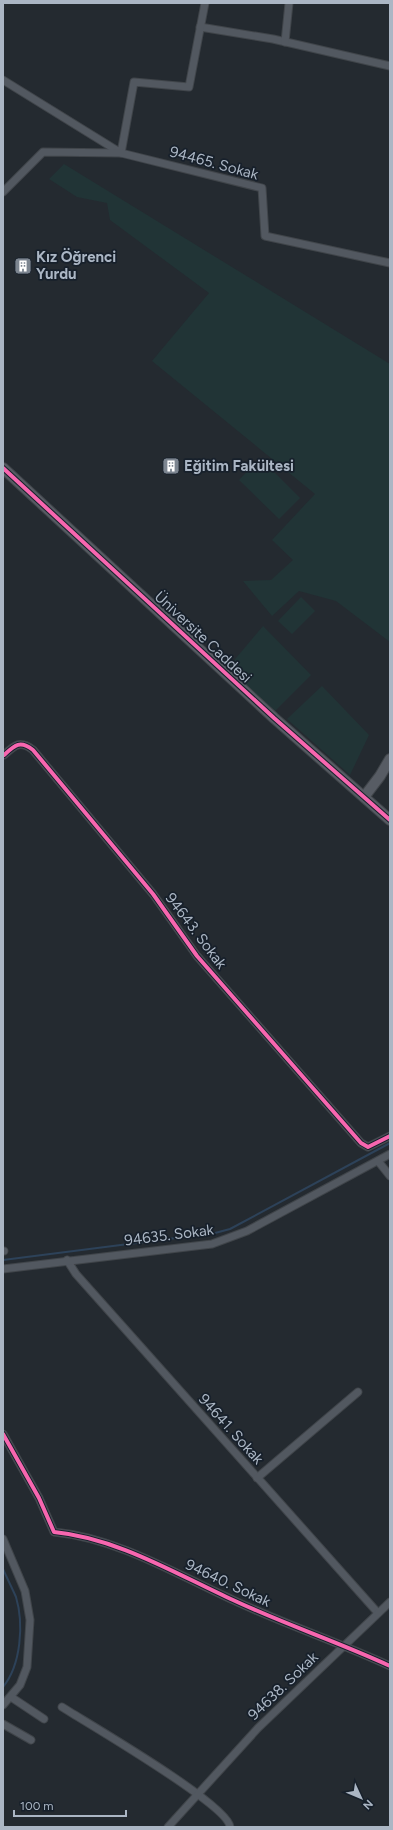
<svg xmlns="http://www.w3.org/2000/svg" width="393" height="1830" font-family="Figtree,sans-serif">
<rect width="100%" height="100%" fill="#242a30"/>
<g fill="#213436">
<path d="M64,164L390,364V642L336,601L299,591L272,616L243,581L271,580L293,560L272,540L315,494L152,361L209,293L110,220L107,203L77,197L49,179Z"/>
<path d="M260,458L300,498L279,519L239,480Z"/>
<path d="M301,597L315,611L292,634L278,621Z"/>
<path d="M263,626L311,675L275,711L226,670Z"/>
<path d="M322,686L369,735L350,775L287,719Z"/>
</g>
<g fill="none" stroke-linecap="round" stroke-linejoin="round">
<g stroke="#2d4259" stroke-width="2">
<path d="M3,1260L215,1233L230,1229L390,1143"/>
<path d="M3,1569C7,1578 12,1588 16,1597C24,1624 21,1665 3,1687"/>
</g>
<g stroke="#40454a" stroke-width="9">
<g id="street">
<path d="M200,27L273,39L390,66"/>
<path d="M285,42L289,3"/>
<path d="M3,80L121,153L134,82L189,87L205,3"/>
<path d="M3,192L43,152L121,153L262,188L265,236L390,263"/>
<path d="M4,755C15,745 20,740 33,750L153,894L197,956L361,1143L368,1147L390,1136"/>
<path d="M378,1161L390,1176"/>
<path d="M3,1251H4"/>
<path d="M67,1260L76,1274L378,1613"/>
<path d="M3,1269L212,1244L247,1231L390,1154"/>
<path d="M3,1434L39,1498L54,1532C117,1538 176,1574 233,1600C284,1624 338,1642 390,1666"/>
<path d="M257,1478L358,1392"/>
<path d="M3,1539L25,1591L30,1620L27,1667L20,1685L3,1705"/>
<path d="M11,1697L44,1719"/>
<path d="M62,1707C87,1723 229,1805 230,1827"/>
<path d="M3,1724L31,1740"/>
<path d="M168,1827L258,1728L390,1602"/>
</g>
</g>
<g stroke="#40454a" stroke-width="12">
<g id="secondary">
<path d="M3,468L274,718L390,820"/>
<path d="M364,797L380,776L390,759"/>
</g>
</g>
<use href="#street" stroke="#525860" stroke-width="7"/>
<use href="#secondary" stroke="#575c64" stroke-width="10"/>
<g stroke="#17202b" stroke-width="6">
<g id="cycleway">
<path d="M3,468L274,718L390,820"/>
<path d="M4,755C15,745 20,740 33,750L153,894L197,956L361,1143L368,1147L390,1136"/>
<path d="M3,1434L39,1498L54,1532C117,1538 176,1574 233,1600C284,1624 338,1642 390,1666"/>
</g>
</g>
<use href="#cycleway" stroke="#f766af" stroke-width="4"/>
</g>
<defs>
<g id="building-square" transform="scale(0.9)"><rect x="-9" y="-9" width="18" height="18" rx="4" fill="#7c8590" stroke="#17202b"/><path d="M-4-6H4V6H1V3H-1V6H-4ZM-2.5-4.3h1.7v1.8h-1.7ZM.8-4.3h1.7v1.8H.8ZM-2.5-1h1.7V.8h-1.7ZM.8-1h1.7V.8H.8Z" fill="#fff"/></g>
</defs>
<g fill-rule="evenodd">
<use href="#building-square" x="23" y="266"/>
<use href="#building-square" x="171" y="466"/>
</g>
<g text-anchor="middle" stroke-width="3.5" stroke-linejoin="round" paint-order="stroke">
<g font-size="15" fill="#abb6c4" stroke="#17202b">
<text transform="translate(214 163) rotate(15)" y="5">94465. Sokak</text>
<text transform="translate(203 637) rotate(43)" y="5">Üniversite Caddesi</text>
<text transform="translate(196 931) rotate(53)" y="5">94643. Sokak</text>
<text transform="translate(169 1235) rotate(-7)" y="5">94635. Sokak</text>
<text transform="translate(231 1429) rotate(48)" y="5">94641. Sokak</text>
<text transform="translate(228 1583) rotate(25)" y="5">94640. Sokak</text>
<text transform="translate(283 1686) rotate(-44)" y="5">94638. Sokak</text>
</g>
<g font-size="15" font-weight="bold" fill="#abb6c4" stroke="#17202b" text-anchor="start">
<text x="36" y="262">Kız Öğrenci<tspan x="36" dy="17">Yurdu</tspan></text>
<text x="184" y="471">Eğitim Fakültesi</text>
</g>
</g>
<rect width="393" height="1830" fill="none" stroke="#abb6c4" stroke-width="8"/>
<g transform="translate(361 1798) rotate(134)" stroke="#17202b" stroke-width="3" paint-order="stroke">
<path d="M0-3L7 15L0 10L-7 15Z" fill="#abb6c4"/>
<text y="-6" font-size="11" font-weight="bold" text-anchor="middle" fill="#abb6c4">N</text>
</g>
<path d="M14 1810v6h112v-6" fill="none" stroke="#abb6c4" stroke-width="2"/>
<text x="20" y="1810" font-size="12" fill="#abb6c4" stroke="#17202b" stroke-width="3" paint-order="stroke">100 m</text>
</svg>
